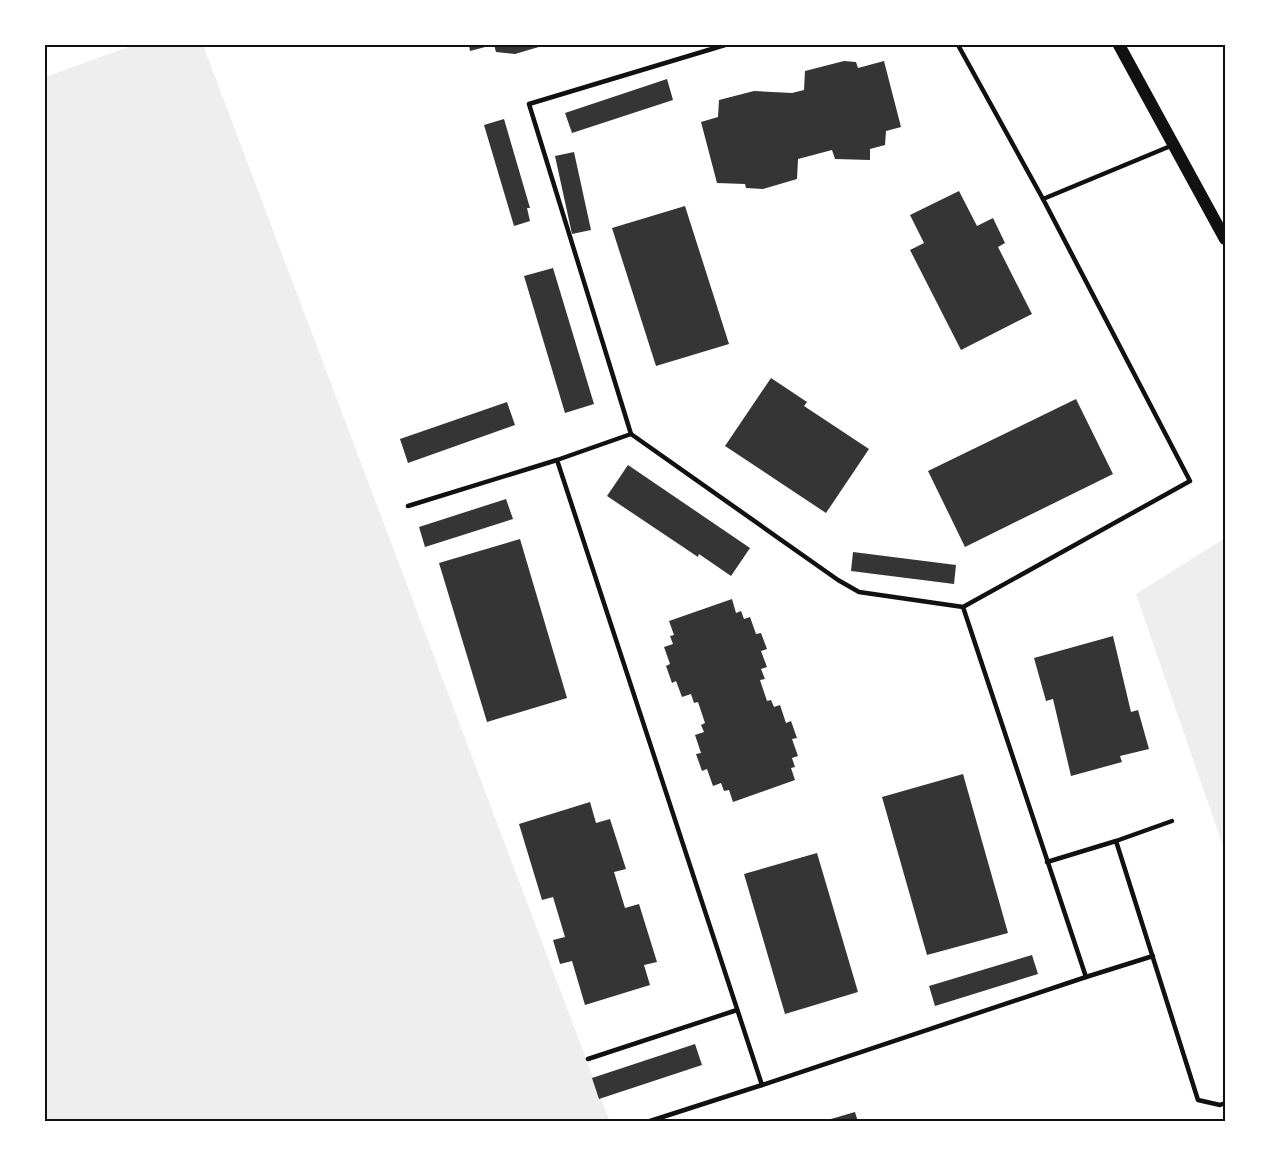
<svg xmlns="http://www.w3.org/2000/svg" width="1270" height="1167" font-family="Quicksand,sans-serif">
<rect width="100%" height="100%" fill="#fff"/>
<g fill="#eee">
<path d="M134,45H203L610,1122H45V77Z"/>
<path d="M1225,538V852L1136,594Z"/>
</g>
<g fill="#353535">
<path d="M469,45H489V46L470,51Z"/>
<path d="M494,45H542V46L515,54L496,52Z"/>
<path d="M844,61L856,62L858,68L884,61L901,127L886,131L885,145L870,149V160L835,159L832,150L798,159L797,179L763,189L746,188L745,184L717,183L701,122L718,117L719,100L754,91L792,93L804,90L805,71Z"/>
<path d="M667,79L673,100L572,133L565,113Z"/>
<path d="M504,119L530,208H527L530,221L514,226L484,125Z"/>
<path d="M574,152L591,230L572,234L555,156Z"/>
<path d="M959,191L977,226L993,218L1005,243L998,247L1032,314L961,350L910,250L924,243L910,215Z"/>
<path d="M685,206L729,344L656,366L612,228Z"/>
<path d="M553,268L594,404L565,413L524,276Z"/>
<path d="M771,378L807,402L804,406L869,449L826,513L725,446Z"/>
<path d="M1076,399L1113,474L965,547L928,471Z"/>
<path d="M507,402L515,425L408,463L400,439Z"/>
<path d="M628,465L750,548L731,576L699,554L698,557L607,496Z"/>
<path d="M506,499L513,519L425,547L419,527Z"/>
<path d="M520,539L567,698L487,722L439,563Z"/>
<path d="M853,552L956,565L954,584L851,571Z"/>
<path d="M732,599L736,613L741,611L744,619L750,617L756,634L761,633L767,649L761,651L767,667L761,669L765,679L760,680L767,701L771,700L774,707L780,705L786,723L791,721L797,738L792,739L798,756L792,758L795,767L791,768L795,780L733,802L729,790L724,791L721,783L713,786L707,769L702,771L696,754L701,753L695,735L704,732L701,725L705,723L698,702L694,703L691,694L682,697L676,681L672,683L666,666L670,664L664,647L673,644L670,636L674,635L669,621Z"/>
<path d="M1113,636L1131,712L1138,710L1149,749L1120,756L1122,762L1071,776L1053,699L1046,701L1034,658Z"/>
<path d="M963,774L1008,933L927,955L882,797Z"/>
<path d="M590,802L596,823L610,819L626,869L614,872L625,908L639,904L657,962L644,965L650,985L585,1005L572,961L560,964L553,940L565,937L553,897L542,900L519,824Z"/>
<path d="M817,853L858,992L785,1014L744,874Z"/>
<path d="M1032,955L1038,974L935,1006L929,986Z"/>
<path d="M695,1044L702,1065L599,1099L592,1078Z"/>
<path d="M855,1112L858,1122H825L824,1121Z"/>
</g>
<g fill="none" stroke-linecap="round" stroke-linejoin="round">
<g stroke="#111" stroke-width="4.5">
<path d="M958,45L1043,199"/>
<path d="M631,434L529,104L725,45"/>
<path d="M408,506L557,460"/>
<path d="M963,607L859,592L838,580L631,434L557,460L762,1085L1086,977L963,607L1190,481L1043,199L1173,145"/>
<path d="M1116,841L1172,821"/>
<path d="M1047,862L1116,841L1198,1100L1220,1105L1225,1103"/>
<path d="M1086,977L1153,956"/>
<path d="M588,1059L737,1010"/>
<path d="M647,1122L762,1085"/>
</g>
<path stroke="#111" stroke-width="12" d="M1119,45L1225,239"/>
</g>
<rect width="1270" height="1167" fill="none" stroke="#ffffff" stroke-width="93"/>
<rect x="46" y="46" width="1178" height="1074" fill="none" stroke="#111" stroke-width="2"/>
</svg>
